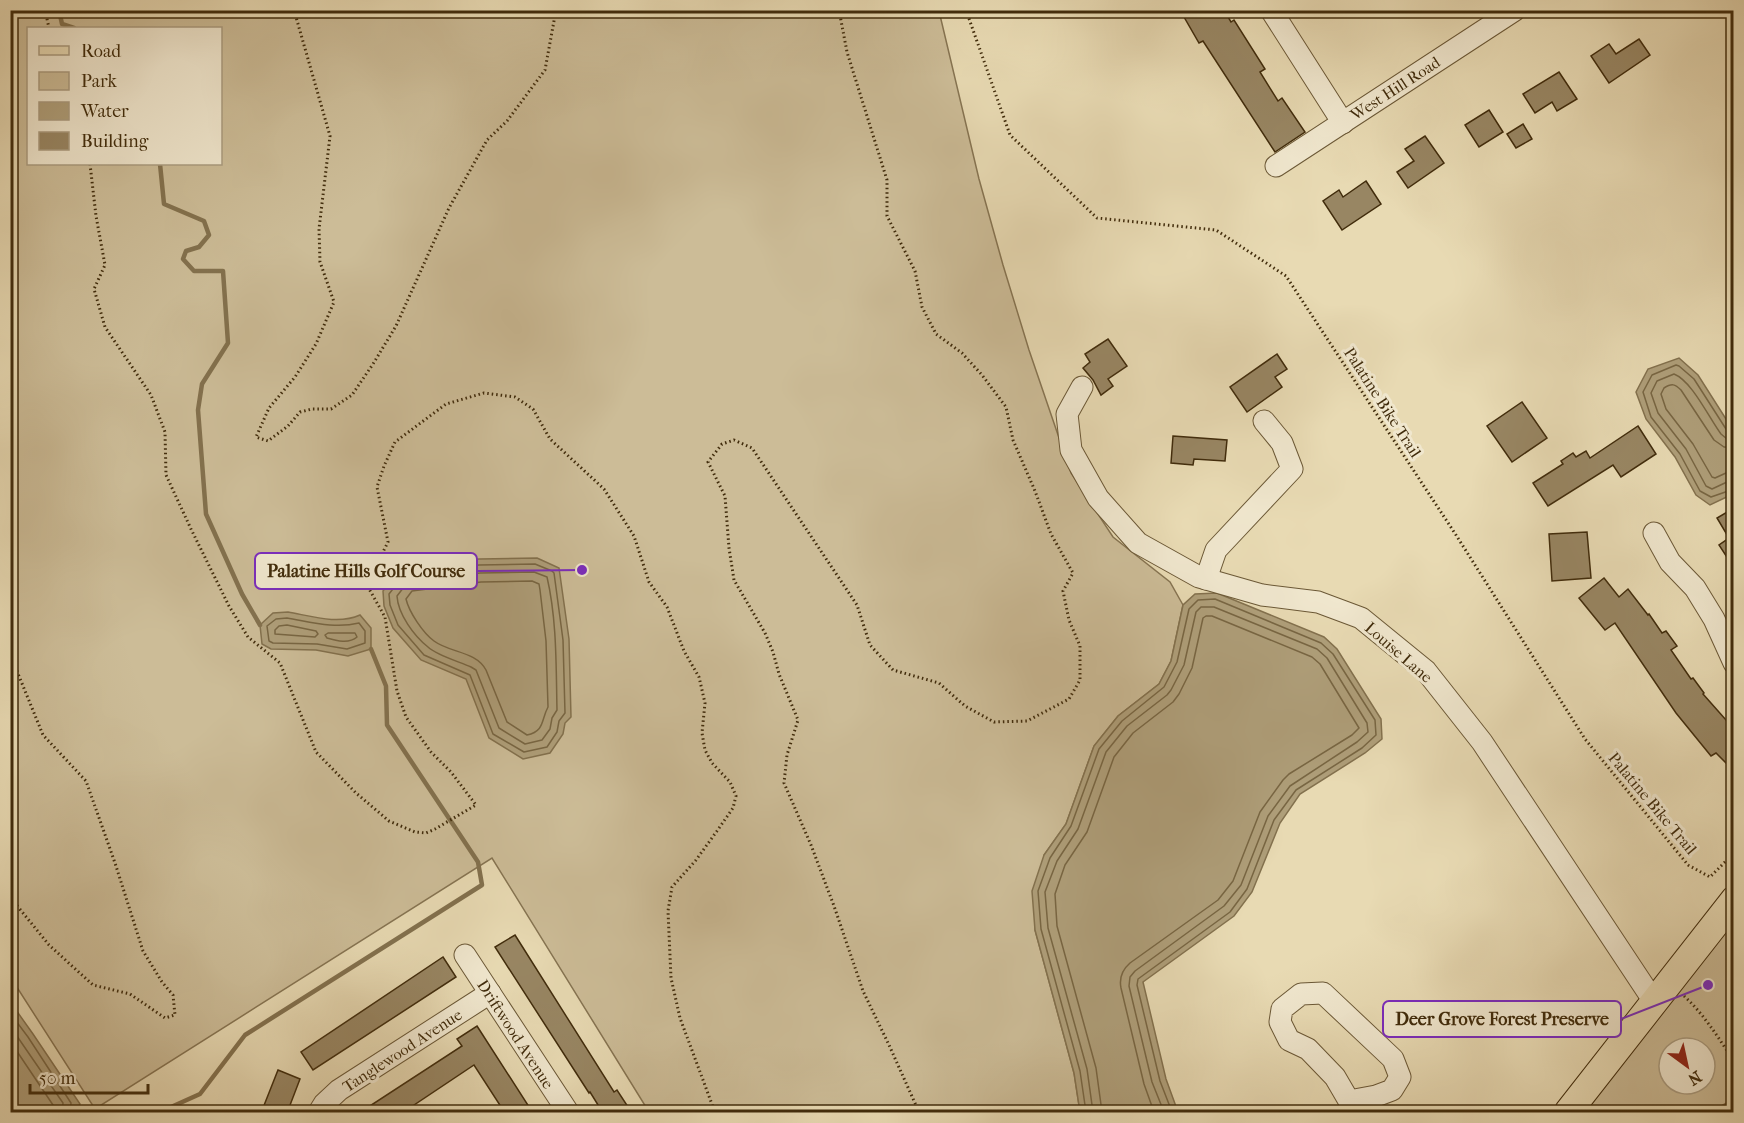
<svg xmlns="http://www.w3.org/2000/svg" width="1744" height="1123" font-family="'IM FELL French Canon',serif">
<rect width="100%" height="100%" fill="#e8dab3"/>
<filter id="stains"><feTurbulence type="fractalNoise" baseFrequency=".00333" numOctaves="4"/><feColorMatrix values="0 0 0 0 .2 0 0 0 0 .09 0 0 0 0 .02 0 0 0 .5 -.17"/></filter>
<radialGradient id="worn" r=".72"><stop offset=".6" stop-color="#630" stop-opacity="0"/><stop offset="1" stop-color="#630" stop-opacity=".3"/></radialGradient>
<g fill="#ccbc97" stroke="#867452" stroke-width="1.5" fill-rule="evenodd">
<path d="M11,11H939L979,179L1003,265L1029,350L1071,473L1113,537L1170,582L1183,605L1171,661L1159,684L1118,716L1094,746L1066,824L1044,855L1035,930L1074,1073L1080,1112H649L492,858L95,1109L11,978ZM28,28H220V164H28Z"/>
<path d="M1733,922V1112H1582ZM1669,1048H1705V1084H1669Z"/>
</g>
<g fill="#af9f7a" stroke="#83714e" stroke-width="1.5">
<path d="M1679,358L1698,375L1733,430V494L1710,505L1696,495L1675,457L1646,419L1636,392L1648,369Z"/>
<path d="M537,558L559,568L569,639L571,717L565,723L563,734L550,753L523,759L489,738L466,679L421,660L393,628L384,606L383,591L399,570L479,559Z"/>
<path d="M1217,593L1324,637L1337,649L1381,719L1382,739L1365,753L1300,794L1280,823L1252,892L1234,916L1143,982L1166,1079L1178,1112H1080L1074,1073L1035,930L1032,891L1044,855L1066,824L1094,746L1118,716L1159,684L1171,661L1183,605L1195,594Z"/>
<path d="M288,612C311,616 338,625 360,615L371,628V649L348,656L316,650L271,649L262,644L260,625L273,613Z"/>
<path d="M11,1003L33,1034L80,1104L74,1112H11Z"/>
</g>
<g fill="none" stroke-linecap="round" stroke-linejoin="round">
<g stroke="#786643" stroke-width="1.5">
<path d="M1734,432L1726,429L1694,379L1679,366L1676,365L1652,375L1643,392L1651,417L1680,454L1700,491L1711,497L1734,489"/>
<path d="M1734,439H1727L1721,434C1709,418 1692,381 1674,374L1657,381L1651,393L1658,413L1686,449L1706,486L1712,489L1727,482H1734"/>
<path d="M1734,448L1724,447L1714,440L1681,390C1675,384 1672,383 1664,388L1661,394L1666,409L1693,444L1712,477L1715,478L1726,473H1734"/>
<path d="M535,564L552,571L554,573L563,640L565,713L559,721L557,732L547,747L524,752L493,734L470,675L424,655L398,625L390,605L389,594L403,576L479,565Z"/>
<path d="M534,572L547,577C557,620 556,666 557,710L552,718L550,729L542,740L525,744L499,728L476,670L471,667C460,662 436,655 428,647C414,636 398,614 397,596L407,583L480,573Z"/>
<path d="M532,581L539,584L540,590L546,641L548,707C541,720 545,731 527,735L507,722L486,670C476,651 450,653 434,641C423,633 409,612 406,599L412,591L481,582Z"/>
<path d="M287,618C311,622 335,629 359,623L365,631V643L347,649L317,644L273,643L269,641L267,626L276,619Z"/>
<path d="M287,625L316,631L318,634L315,637L275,634V630L279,626Z"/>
<path d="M328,633H355L357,637C349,644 337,641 327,638L325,635Z"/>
<path d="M10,1013L28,1037L71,1103L70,1112"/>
<path d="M10,1026L63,1103L62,1112"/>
<path d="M10,1041L53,1105V1112"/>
<path d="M1086,1112L1080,1071L1041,929L1038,891L1050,858L1071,826L1099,749L1122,721L1164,687L1177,662L1189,609L1198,600L1215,599L1321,643L1333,654L1375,720L1376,735L1362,748L1296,790L1274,820L1247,889L1230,912L1138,979L1137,985L1160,1081L1172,1112"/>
<path d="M1093,1112L1087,1069L1048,928L1045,892L1057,861L1078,829L1106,752L1127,726L1167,695L1171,690L1184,665L1196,612L1201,607H1214L1317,649L1327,658L1367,723L1368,732L1357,742L1290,786L1268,816L1241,885L1224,906L1135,971L1130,977L1129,986L1152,1082L1164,1112"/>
<path d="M1102,1112L1096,1068L1057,926L1055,894L1065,865L1087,832L1114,757L1133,733L1173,702L1179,694L1192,668L1203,618L1206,616H1212L1312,657L1320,664L1359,728L1352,735L1289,774L1283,780L1260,812L1233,881L1218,900L1130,963C1122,970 1119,978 1121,988L1144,1084L1154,1112"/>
</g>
<g stroke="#83714e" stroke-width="4.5">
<path d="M59,10L62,24L74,28"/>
<path d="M160,164L164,204L204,221L209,235L199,247L186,251L183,259L194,271H223L228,343L202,384L198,410L206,514L242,594L260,625"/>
<path d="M160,1112L200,1094L245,1035L482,885L478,862L387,725L386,686L371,649"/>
<path d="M1714,1112L1731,1102L1734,1097"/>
</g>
</g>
<g fill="#988663" stroke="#412c0c" stroke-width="1.5">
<path d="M1180,10H1224L1231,22L1234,20L1265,69L1260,72L1278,101L1282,98L1305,132L1275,152L1203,41L1199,43Z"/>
<path d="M1639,39L1650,55L1609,83L1591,56L1609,44L1616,54Z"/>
<path d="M1559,72L1577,99L1557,111L1552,102L1535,113L1523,94Z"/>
<path d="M1489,110L1503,132L1479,147L1465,125Z"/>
<path d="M1523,124L1532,139L1516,148L1507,134Z"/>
<path d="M1425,136L1444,163L1408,188L1397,172L1414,161L1405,149Z"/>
<path d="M1366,181L1381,204L1342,230L1323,201L1339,190L1343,197Z"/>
<path d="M1108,339L1127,366L1108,379L1113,386L1101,395L1093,380L1083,368L1090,362L1085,354Z"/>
<path d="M1277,354L1287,369L1275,377L1282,387L1247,412L1230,387Z"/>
<path d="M1522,402L1547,438L1512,462L1487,426Z"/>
<path d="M1638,426L1656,454L1621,477L1613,465L1548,506L1533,483L1563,464L1561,461L1573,453L1576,457L1586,451L1590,458Z"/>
<path d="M1173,436L1227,440L1225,461L1194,459L1193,465L1171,463Z"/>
<path d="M1734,508V568L1719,545L1729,538L1717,518Z"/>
<path d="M1587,532L1591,578L1552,581L1549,534Z"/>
<path d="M1604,578L1619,597L1628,589L1648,615L1649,614L1662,633L1666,631L1677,646L1671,650L1691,679L1693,678L1704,693L1703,694L1734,729V771L1716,753L1711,756L1676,713L1615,623L1605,630L1579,598Z"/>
<path d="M515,935L614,1092L617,1090L632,1113H603L590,1092L589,1093L495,947Z"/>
<path d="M443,957L456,977L313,1070L301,1052Z"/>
<path d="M477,1026L533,1113H505L474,1065L402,1113H359L462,1046L457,1039Z"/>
<path d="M278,1070L300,1079L287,1113H261Z"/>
</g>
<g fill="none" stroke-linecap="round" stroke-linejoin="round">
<g stroke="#6b5836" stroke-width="23">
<g id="minor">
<path d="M1271,10L1343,123"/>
<path d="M1276,166L1515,10"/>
<path d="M1082,387L1067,414L1071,450L1098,498L1138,543L1199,577L1262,595L1318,602L1361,618L1426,671L1482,742L1655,1003"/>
<path d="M1654,533L1670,562L1695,588L1714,619L1734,663"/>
<path d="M1206,579L1216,550L1292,469L1282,443L1264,421"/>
<path d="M465,955L568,1112"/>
<path d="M1349,1101L1376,1096L1392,1090L1400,1077L1393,1059L1323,993L1301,994L1282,1009L1280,1022L1289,1040L1308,1049L1335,1077L1349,1101L1352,1112"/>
<path d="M319,1112L324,1104L339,1090L490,993"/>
</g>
</g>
<g stroke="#412c0c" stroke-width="29">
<path id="major" d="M1568,1112L1734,900"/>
</g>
<g stroke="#412c0c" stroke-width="3" stroke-dasharray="1.5 3" stroke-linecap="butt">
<path d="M45,10L49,28"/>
<path d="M294,10L330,136L319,229L320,262L334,302L316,344L295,377L269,408L256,437L268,441L288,426L300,412L312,409H331L352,395L373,364L396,326L449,208L487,140L507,121L545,70L556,10"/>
<path d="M839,10L847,52L887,180V216L915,271L922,307L936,334L962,353L982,375L1006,407L1013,440L1035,491L1051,534L1073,573L1063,591L1069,620L1080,646V680L1069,699L1027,721L994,722L965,706L939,683L893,670L870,645L857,605L752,448L734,440L722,444L708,462L725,496L729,548L734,580L765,633L773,652L779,674L798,720L787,755L784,783L811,845L834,906L863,991L889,1045L919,1112"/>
<path d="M966,10L1010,135L1097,218L1216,230L1286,276L1456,535L1585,739L1688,865L1710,877L1734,853"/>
<path d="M90,164L96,216L105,265L94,289L105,327L151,395L165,432L166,475L191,529L229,606L248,637L280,663L316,752L356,793L389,821L415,832L426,833L435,829L476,805L451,772L431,752L406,717L397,691L385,617L368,587L374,570L388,542L377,487L384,466L395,442L446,404L484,393L515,397L533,409L550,439L604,489L634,536L649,582L667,607L684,651L699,677L705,703L702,733L705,750L712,763L730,782L736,796L733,808L717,831L696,860L672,887L668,911L671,978L680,1018L713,1107L719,1112"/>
<path d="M10,654L43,735L86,781L115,863L143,951L162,982L173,995L175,1015L165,1018L130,994L93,985L49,945L10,897"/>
<path d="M1684,996C1704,1014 1719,1039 1734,1061"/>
</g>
<use href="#minor" stroke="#f0e7ce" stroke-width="21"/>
<use href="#major" stroke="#e8dab3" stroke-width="27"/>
</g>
<g text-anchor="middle" stroke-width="6" stroke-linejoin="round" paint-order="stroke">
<g font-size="16" fill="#412c0c" stroke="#f0e7ce">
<text transform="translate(1395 88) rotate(-33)" y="6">West Hill Road</text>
<text transform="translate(1383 402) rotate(57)" y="6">Palatine Bike Trail</text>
<text transform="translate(1399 652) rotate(41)" y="6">Louise Lane</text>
<text transform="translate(1653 803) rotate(50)" y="6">Palatine Bike Trail</text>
<text transform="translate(516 1034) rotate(57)" y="6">Driftwood Avenue</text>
<text transform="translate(402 1050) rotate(-33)" y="6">Tanglewood Avenue</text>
</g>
</g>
<path fill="none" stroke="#7b2cbf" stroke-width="2" d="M582 570L477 571M1708 985L1621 1019"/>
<g fill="#7b2cbf" stroke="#f0e7ce" stroke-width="2">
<circle cx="582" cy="570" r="6"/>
<circle cx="1708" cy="985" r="6"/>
</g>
<g fill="#f0e7ce" stroke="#7b2cbf" stroke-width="2">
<rect x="255" y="553" width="222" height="36" rx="6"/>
<rect x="1383" y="1001" width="238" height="36" rx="6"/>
</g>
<g font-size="18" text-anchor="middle" font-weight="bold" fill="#412c0c">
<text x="366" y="577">Palatine Hills Golf Course</text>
<text x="1502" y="1025">Deer Grove Forest Preserve</text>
</g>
<rect width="1744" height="1123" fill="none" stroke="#e8dab3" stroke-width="36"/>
<rect x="12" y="12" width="1720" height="1099" fill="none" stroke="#412c0c" stroke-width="3"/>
<rect x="18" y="18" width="1708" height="1087" fill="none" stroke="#412c0c" stroke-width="1.5"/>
<rect x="27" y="27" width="195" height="138" fill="#f0e7ce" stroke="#aa9c80" stroke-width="1.5"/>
<rect x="39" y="46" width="30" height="9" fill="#e8dab3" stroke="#aa9c80" stroke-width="1.5"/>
<text x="81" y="57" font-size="18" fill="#412c0c">Road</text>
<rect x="39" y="72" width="30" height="18" fill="#ccbc97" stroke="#aa9c80" stroke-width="1.5"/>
<text x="81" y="87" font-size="18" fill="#412c0c">Park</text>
<rect x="39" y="102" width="30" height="18" fill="#af9f7a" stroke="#aa9c80" stroke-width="1.5"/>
<text x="81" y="117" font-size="18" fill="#412c0c">Water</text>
<rect x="39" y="132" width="30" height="18" fill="#988663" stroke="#aa9c80" stroke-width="1.5"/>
<text x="81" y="147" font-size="18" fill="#412c0c">Building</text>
<g transform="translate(1687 1066) rotate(147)"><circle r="28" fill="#f0e7ce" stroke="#aa9c80" stroke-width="1.5"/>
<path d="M0-4.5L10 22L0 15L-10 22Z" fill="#8f2418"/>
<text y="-9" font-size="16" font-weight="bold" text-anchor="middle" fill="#412c0c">N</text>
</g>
<path d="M30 1084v9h118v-9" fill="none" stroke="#412c0c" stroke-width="3"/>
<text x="39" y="1084" font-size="18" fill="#412c0c" stroke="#f0e7ce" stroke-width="4.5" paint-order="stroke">50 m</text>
<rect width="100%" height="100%" filter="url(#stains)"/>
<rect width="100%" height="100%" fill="url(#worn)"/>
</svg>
